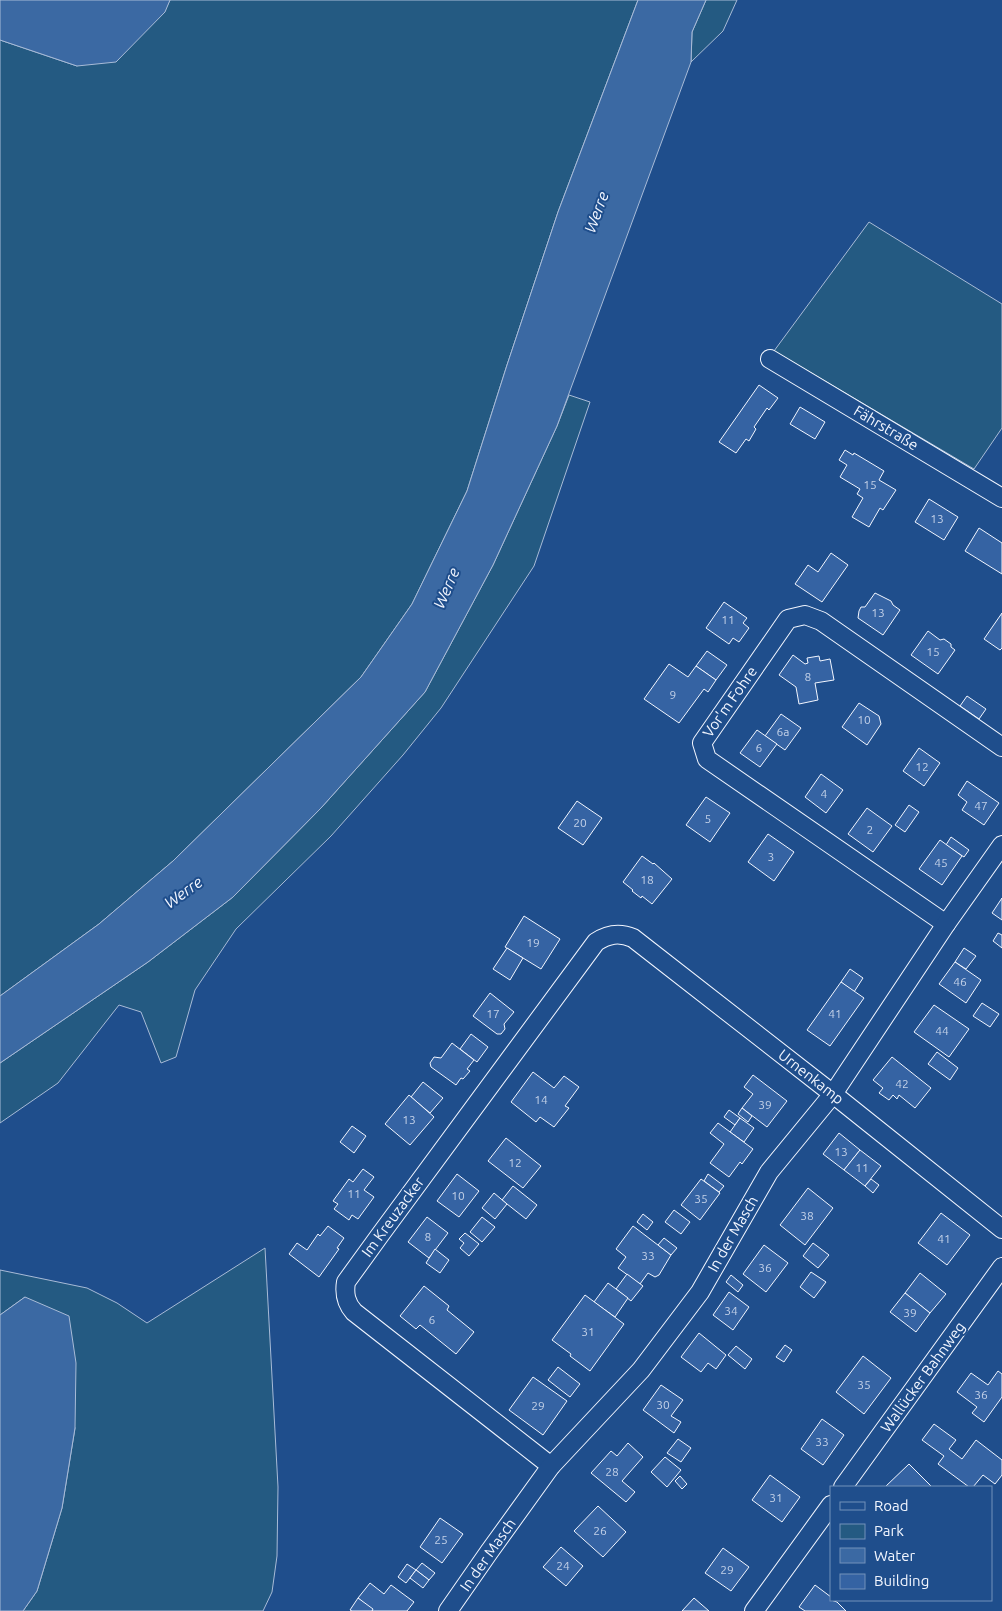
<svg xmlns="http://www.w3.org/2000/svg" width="1002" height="1611" font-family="Ubuntu,sans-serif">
<rect width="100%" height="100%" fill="#1f4e8c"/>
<g fill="#245a82" stroke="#a8bbd7">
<path d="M170,0H638L558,212L507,365L467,491L412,604L361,677L173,861L99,924L0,996V40L77,66L164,12Z"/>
<path d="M706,0H737L723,31L691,62L692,32Z"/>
<path d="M869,222L1002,304V428L974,469L774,351Z"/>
<path d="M569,395L590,402L534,566L441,708L403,755L331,836L236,929L195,990L176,1057L161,1063L141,1012L119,1005L58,1083L0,1123V1063L148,962L233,897L321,808L425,692L493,565L557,426Z"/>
<path d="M265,1248L278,1487L277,1556L272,1592L263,1611H23L37,1591L62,1508L75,1428L25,1297L0,1315V1270L87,1288L117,1303L147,1323Z"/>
</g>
<g fill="#3b69a3" stroke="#a8bbd7">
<path d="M0,0H170L165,12L116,62L77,66L0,40Z"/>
<path d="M638,0H706L692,32L691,62L557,426L493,565L425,692L321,808L233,897L148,962L0,1063V996L99,924L173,861L361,677L412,604L467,491L507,365L558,212Z"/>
<path d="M25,1297L69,1316L76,1363L75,1428L62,1508L37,1591L23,1611H0V1315Z"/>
</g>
<g fill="#3563a3" stroke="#f2f6ff">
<path d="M759,385L778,398L769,410L767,408L754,427L756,429L749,441L746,439L736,453L719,442Z"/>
<path d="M800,407L825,422L815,439L790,424Z"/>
<path d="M845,450L853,455L854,453L884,471L879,480L896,490L883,510L880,508L869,527L852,517L863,498L857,494L860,489L840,477L847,465L839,460Z"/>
<path d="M929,499L958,517L944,540L915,522Z"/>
<path d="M979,528L1002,543V574L965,551Z"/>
<path d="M831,553L848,565L822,602L795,584L808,565L818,572Z"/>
<path d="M875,593L891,601L893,605L900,610L883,635L858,618L859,611L861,607H865Z"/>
<path d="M724,602L747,618L743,623L749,628L739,642L733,638L729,644L706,628Z"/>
<path d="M1002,613V648L1000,650L984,639Z"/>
<path d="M928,631L940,640L944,639L951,644V647L955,650L938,674L911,655Z"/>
<path d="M707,651L727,665L716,680L696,666Z"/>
<path d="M793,655L805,664L808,663L807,658L819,656L820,661L830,659L834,680L815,683L818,700L799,704L796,687L779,675Z"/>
<path d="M669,664L688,677L696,666L716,680L708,692L704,689L679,723L644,699Z"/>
<path d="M967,696L986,709L979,719L960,706Z"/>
<path d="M859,703L879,716L881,724L867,745L842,727Z"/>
<path d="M781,714L801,728L785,750L765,736Z"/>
<path d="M757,730L777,744L760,767L740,753Z"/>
<path d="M919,748L940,763L924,786L903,771Z"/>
<path d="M821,774L843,790L826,813L805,797Z"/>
<path d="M967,781L999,803L984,825L962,810L967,802L958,795Z"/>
<path d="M706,797L730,813L710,842L686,825Z"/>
<path d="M577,801L602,818L583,845L558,828Z"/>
<path d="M909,805L919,812L905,832L895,825Z"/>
<path d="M867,808L892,826L873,852L848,834Z"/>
<path d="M768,834L794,852L774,881L748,862Z"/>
<path d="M951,837L969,850L964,857L946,845Z"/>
<path d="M940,840L962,856L942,885L919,869Z"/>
<path d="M642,856L653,864L654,863L672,879L652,904L642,896L641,898L632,891L633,890L623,882Z"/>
<path d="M1002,898V920L992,913Z"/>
<path d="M524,916L560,939L541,969L505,947Z"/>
<path d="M998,933L1002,935V948L993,941Z"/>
<path d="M507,948L523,958L510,980L493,969Z"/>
<path d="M964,948L976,956L966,969L955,962Z"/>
<path d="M955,962L981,980L966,1003L939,984Z"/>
<path d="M850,969L863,978L854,992L841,982Z"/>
<path d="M841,982L864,998L830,1046L807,1030Z"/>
<path d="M490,993L514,1012L504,1024L505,1029L501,1034H497L473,1016Z"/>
<path d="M982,1003L999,1014L990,1027L973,1016Z"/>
<path d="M934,1005L969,1029L949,1057L914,1032Z"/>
<path d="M471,1034L488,1047L477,1062L460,1049Z"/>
<path d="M452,1043L474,1060L467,1069L470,1071L463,1079L461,1078L456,1085L431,1067L430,1063L434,1057L441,1058Z"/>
<path d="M937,1052L958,1068L950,1080L928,1064Z"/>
<path d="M892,1057L931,1088L915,1108L899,1095L897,1099L893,1095L889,1100L879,1093L883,1088L873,1080Z"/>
<path d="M533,1072L554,1088L564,1076L579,1087L565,1106L569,1108L554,1127L540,1117L536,1122L511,1102Z"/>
<path d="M753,1075L787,1101L767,1127L742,1108L753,1094L744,1087Z"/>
<path d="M423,1082L443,1098L430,1113L411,1097Z"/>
<path d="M409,1095L434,1117L410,1145L385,1124Z"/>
<path d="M742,1108L752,1116L748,1122L738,1114Z"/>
<path d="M729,1110L740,1118L735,1125L724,1117Z"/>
<path d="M740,1118L754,1128L744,1142L730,1132Z"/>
<path d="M718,1123L753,1149L742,1164L740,1162L729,1177L710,1163L724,1144L710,1133Z"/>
<path d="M352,1126L366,1136L354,1153L340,1142Z"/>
<path d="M839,1133L860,1150L844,1170L823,1154Z"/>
<path d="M506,1138L541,1166L523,1188L488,1161Z"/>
<path d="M860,1150L881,1166L865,1186L844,1170Z"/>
<path d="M363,1169L374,1177L364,1190L374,1197L358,1219L352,1215L349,1220L334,1209L338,1204L333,1201L349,1179L353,1182Z"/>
<path d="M457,1174L479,1191L459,1217L437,1201Z"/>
<path d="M708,1174L724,1186L719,1192L704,1181Z"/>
<path d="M701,1179L720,1193L700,1220L681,1205Z"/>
<path d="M871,1179L879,1185L873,1193L865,1186Z"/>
<path d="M513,1186L537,1205L526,1219L502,1200Z"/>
<path d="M808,1188L833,1208L805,1245L780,1225Z"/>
<path d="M494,1193L507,1204L495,1219L482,1208Z"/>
<path d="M674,1210L690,1222L681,1234L665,1222Z"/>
<path d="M941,1213L970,1235L947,1265L918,1243Z"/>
<path d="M643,1214L653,1222L647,1230L637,1222Z"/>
<path d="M427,1217L448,1233L429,1258L408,1242Z"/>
<path d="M482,1217L495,1227L482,1242L470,1232Z"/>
<path d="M328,1226L344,1238L337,1248L339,1249L319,1277L289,1254L297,1243L307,1250L318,1234L320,1236Z"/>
<path d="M633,1226L671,1255L659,1275L655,1277L648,1273L640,1284L618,1268L626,1257L616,1249Z"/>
<path d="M465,1233L479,1244L469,1256L460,1248L464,1243L459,1239Z"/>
<path d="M664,1238L677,1248L671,1255L658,1245Z"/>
<path d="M813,1243L829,1255L818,1268L803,1256Z"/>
<path d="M764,1245L788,1263L766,1292L743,1274Z"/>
<path d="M435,1249L449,1260L440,1273L426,1263Z"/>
<path d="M811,1272L826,1282L814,1298L800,1287Z"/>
<path d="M920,1273L946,1294L930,1313L905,1293Z"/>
<path d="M627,1274L643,1286L631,1301L616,1289Z"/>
<path d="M731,1275L743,1285L738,1292L726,1282Z"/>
<path d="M608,1283L628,1298L615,1317L594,1302Z"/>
<path d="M424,1286L449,1306L447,1310L474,1332L456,1354L420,1325L416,1329L400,1316Z"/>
<path d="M729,1292L749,1307L733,1330L713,1315Z"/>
<path d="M905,1293L930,1313L916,1332L890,1312Z"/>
<path d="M585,1295L624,1324L590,1371L570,1356L571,1354L552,1340Z"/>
<path d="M699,1333L726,1355L716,1369L708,1363L701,1372L681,1357Z"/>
<path d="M785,1345L792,1350L784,1362L776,1357Z"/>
<path d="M736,1346L752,1359L745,1369L728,1355Z"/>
<path d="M863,1356L891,1378L864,1414L836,1392Z"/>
<path d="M558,1367L580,1384L570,1397L548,1380Z"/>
<path d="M998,1371L1002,1374V1397L984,1422L972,1413L977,1407L957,1392L971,1373L988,1385Z"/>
<path d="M533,1377L567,1401L543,1435L509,1410Z"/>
<path d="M661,1385L683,1400L671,1416L681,1422L674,1433L643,1410Z"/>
<path d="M822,1419L844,1435L823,1465L801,1449Z"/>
<path d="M934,1424L956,1440L949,1449L962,1459L976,1440L1002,1460V1475L995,1484L983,1475L973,1487H969L938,1464L944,1456L922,1440Z"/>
<path d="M678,1439L691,1448L681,1462L667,1453Z"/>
<path d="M628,1443L643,1457L622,1481L635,1492L626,1502L591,1473L611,1451L617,1456Z"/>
<path d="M665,1457L681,1470L667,1487L651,1472Z"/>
<path d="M909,1464L932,1487H885Z"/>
<path d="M770,1475L800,1497L782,1522L752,1500Z"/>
<path d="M680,1476L687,1484L682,1489L675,1481Z"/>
<path d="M598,1506L626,1532L603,1557L574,1531Z"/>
<path d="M440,1518L463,1534L442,1563L420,1547Z"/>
<path d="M561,1547L583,1566L566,1586L543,1567Z"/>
<path d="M723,1548L749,1567L731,1591L705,1573Z"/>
<path d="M422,1563L435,1573L429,1580L416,1570Z"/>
<path d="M407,1564L416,1570L406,1583L398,1577Z"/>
<path d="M416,1570L429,1580L423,1588L410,1578Z"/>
<path d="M370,1583L384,1594L391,1585L414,1602L407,1611H373L358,1598Z"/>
<path d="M815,1585L831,1597V1600L837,1602L846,1611H805L799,1607Z"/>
<path d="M358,1598L373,1609L372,1611H352L350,1610Z"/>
<path d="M694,1598L709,1611H682Z"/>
</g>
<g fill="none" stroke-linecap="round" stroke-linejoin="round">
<g stroke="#f2f6ff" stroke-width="20">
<g id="minor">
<path d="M770,359L1002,498"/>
<path d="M946,924L707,759L702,743L788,619L805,615L821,621L1002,747"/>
<path d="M551,1466L354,1312C346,1303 344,1294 346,1282L380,1235L596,942C608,934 619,932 633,938L833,1094L1002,1229"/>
<path d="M843,1487L1002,1267"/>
<path d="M448,1611L489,1552L551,1466L641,1370L700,1292L769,1172L833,1094L946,924L1002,845"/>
<path d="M754,1611L831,1505"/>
</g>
</g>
<use href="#minor" stroke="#1f4e8c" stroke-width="18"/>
</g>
<g text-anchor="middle" stroke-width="4" stroke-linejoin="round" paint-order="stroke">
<g font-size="12" fill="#c3d1e8">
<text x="870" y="489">15</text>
<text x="937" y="523">13</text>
<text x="878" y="617">13</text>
<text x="728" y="624">11</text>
<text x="933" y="656">15</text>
<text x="808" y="681">8</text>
<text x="673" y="699">9</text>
<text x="864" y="724">10</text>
<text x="783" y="736">6a</text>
<text x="759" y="752">6</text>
<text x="922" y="771">12</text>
<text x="824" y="798">4</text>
<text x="981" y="810">47</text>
<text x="708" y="823">5</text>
<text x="580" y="827">20</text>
<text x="870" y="834">2</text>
<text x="771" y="861">3</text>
<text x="941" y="867">45</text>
<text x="647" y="884">18</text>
<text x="533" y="947">19</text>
<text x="960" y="986">46</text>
<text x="493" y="1018">17</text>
<text x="835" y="1018">41</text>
<text x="942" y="1035">44</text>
<text x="902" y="1088">42</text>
<text x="541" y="1104">14</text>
<text x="765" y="1109">39</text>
<text x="409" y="1124">13</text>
<text x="841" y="1156">13</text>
<text x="515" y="1167">12</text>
<text x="862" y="1172">11</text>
<text x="354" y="1198">11</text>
<text x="458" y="1200">10</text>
<text x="701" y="1203">35</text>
<text x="807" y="1220">38</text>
<text x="428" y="1241">8</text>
<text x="944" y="1243">41</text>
<text x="648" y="1260">33</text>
<text x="765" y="1272">36</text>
<text x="731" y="1315">34</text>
<text x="910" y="1317">39</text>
<text x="432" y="1324">6</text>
<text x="588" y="1336">31</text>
<text x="864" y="1389">35</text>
<text x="981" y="1399">36</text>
<text x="663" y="1409">30</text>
<text x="538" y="1410">29</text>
<text x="822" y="1446">33</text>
<text x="612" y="1476">28</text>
<text x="776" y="1502">31</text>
<text x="600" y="1535">26</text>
<text x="441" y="1544">25</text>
<text x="563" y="1570">24</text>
<text x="727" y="1574">29</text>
</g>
<g font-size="15" fill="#f2f6ff" stroke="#1f4e8c">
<text transform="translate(886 428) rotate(31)" y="5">Fährstraße</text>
<text transform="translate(730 702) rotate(-55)" y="5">Vor'm Fohre</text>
<text transform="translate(811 1077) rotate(38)" y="5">Urnenkamp</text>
<text transform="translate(393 1217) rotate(-54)" y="5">Im Kreuzacker</text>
<text transform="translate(733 1234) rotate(-60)" y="5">In der Masch</text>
<text transform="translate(923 1377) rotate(-54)" y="5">Wallücker Bahnweg</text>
<text transform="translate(488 1555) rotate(-55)" y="5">In der Masch</text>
</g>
<g font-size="16" font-style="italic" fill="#f2f6ff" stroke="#1f4e8c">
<text transform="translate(596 212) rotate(-70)" y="6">Werre</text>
<text transform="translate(446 588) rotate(-67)" y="6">Werre</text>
<text transform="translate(183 892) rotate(-36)" y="6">Werre</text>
</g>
</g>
<rect x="830" y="1486" width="162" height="115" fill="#1f4e8c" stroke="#7391ba"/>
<rect x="840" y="1502" width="25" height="8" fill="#1f4e8c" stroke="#7391ba"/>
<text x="874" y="1511" font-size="15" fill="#f2f6ff">Road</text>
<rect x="840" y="1524" width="25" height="15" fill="#245a82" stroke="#7391ba"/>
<text x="874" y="1536" font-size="15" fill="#f2f6ff">Park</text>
<rect x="840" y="1548" width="25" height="15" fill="#3b69a3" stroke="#7391ba"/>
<text x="874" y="1561" font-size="15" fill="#f2f6ff">Water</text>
<rect x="840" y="1574" width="25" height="15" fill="#3563a3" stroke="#7391ba"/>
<text x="874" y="1586" font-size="15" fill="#f2f6ff">Building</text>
</svg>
